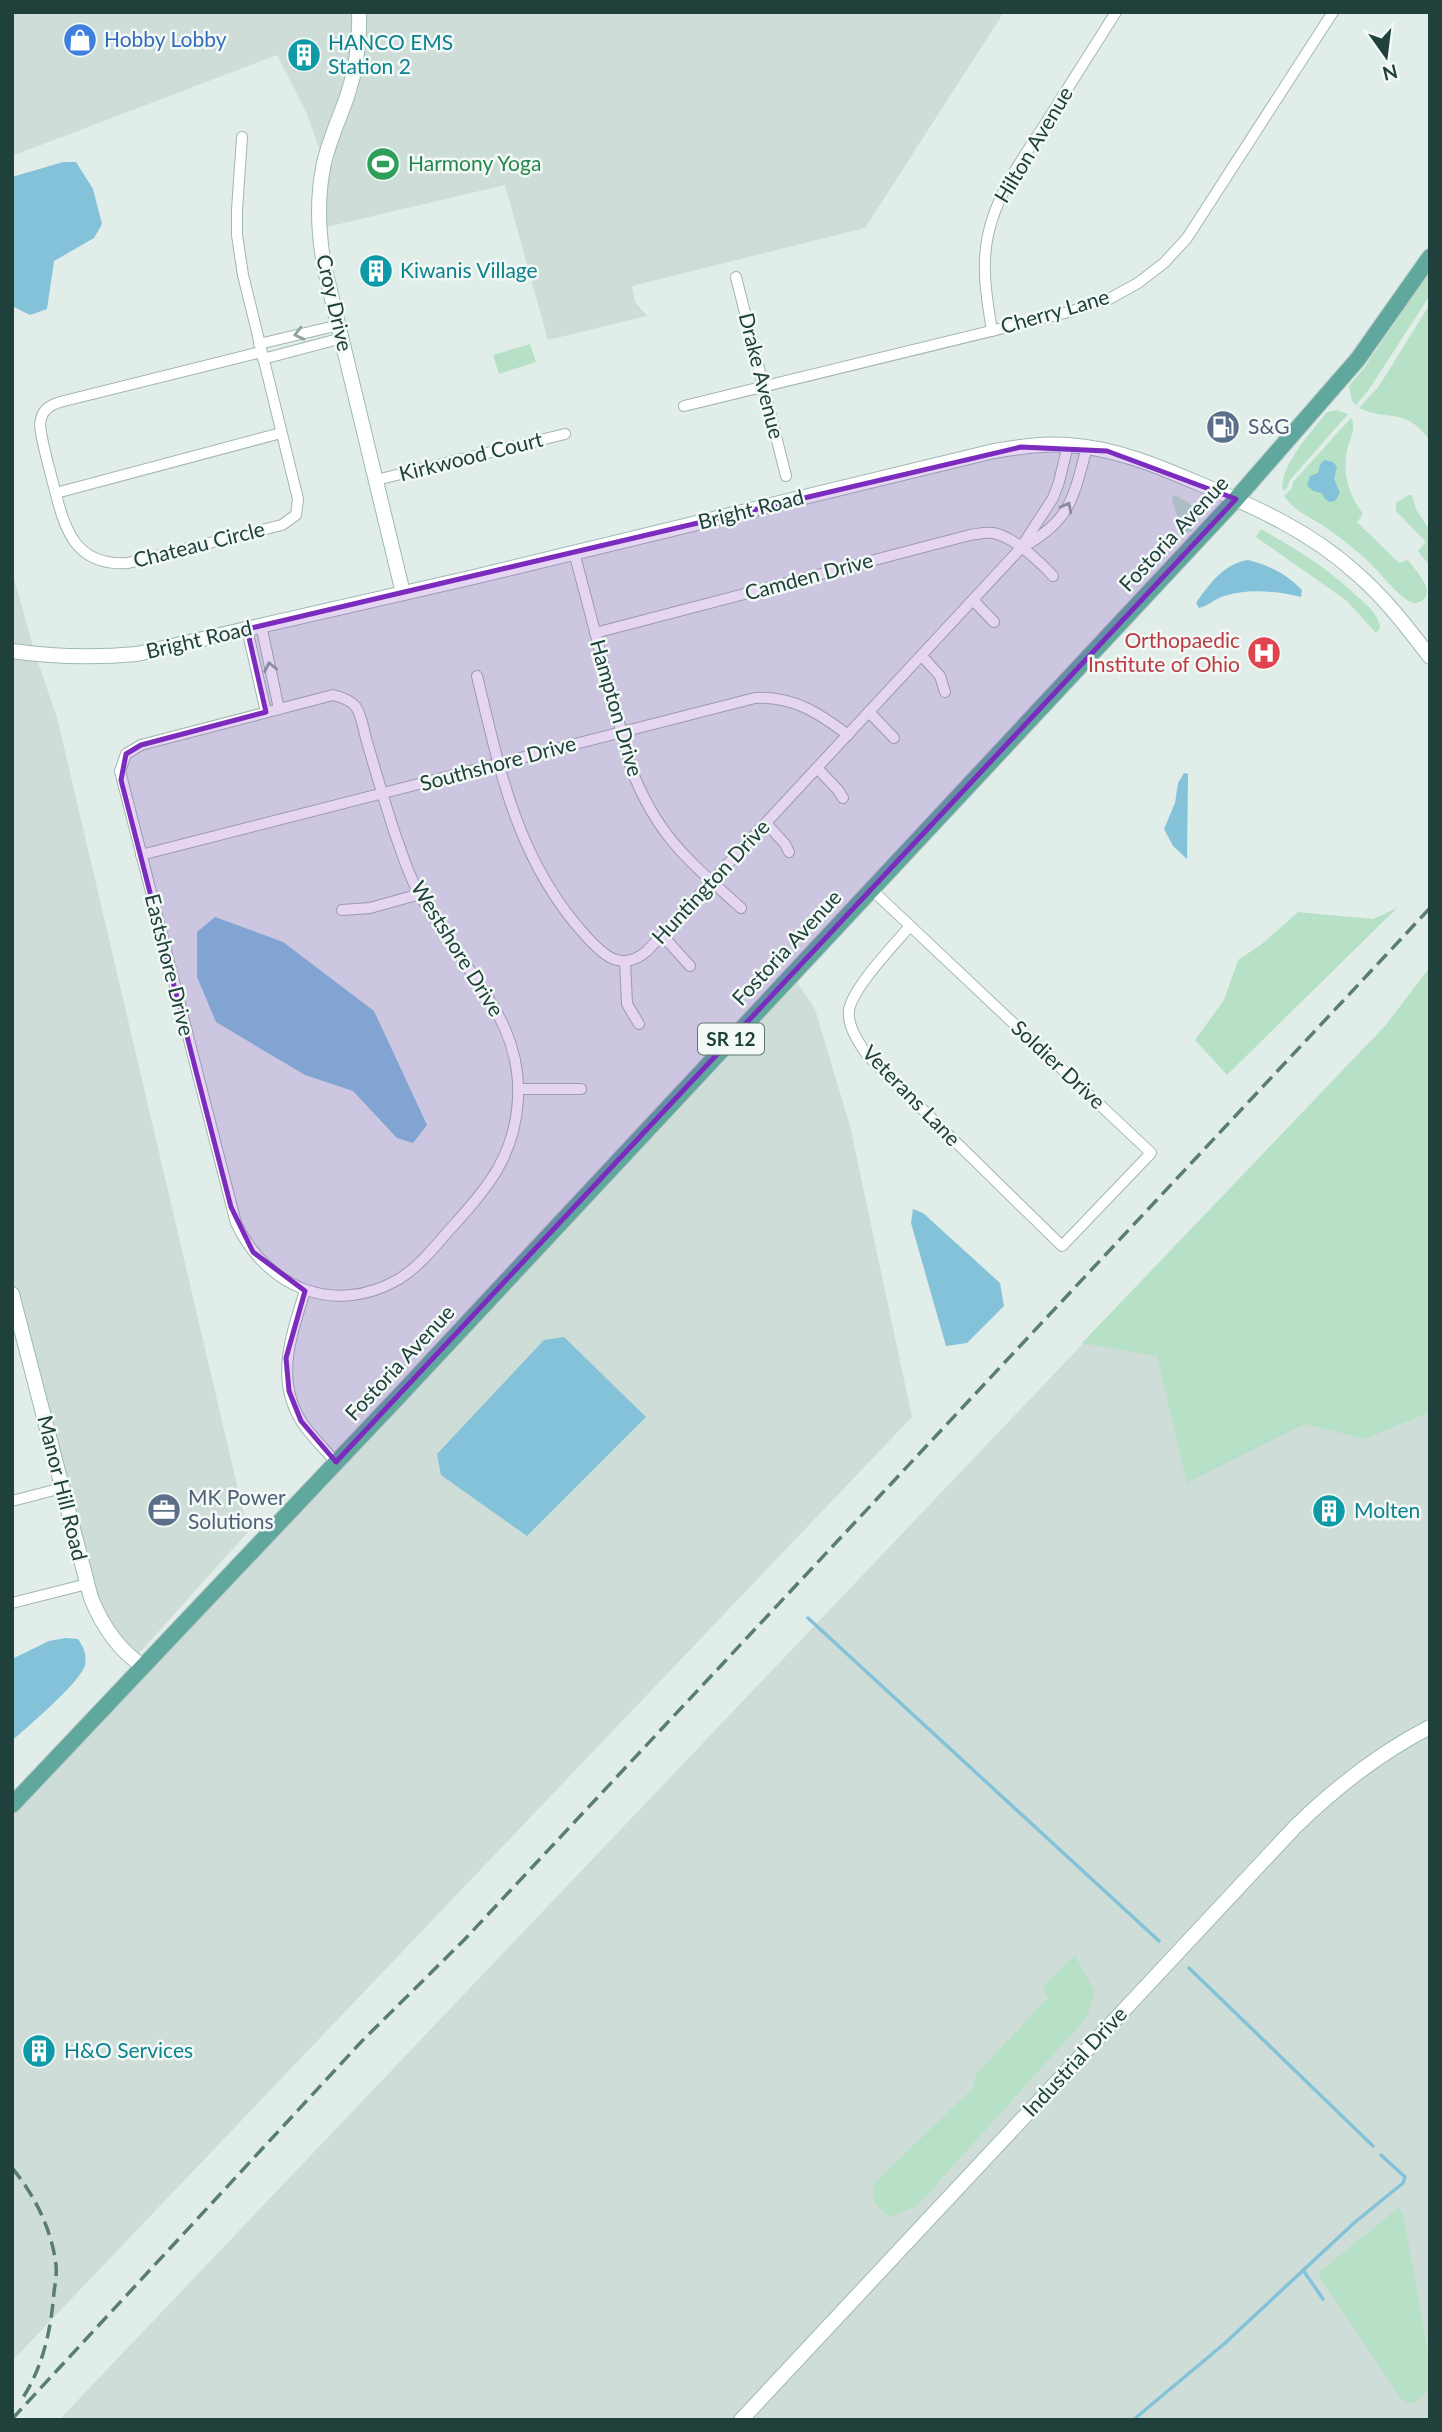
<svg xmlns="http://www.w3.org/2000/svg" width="1442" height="2432" font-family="Lato,sans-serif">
<rect width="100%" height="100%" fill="#e1ede9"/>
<g fill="#cfddd8">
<path d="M12,12H1004L865,228L632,286L635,302L647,316L548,340L505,185L318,229L324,162L307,114L277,55L12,156Z"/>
<path d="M12,571L35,654L57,717L248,1532L133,1660L97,1613L12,1294Z"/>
<path d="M796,981L815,1009L850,1126L912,1417L14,2359L12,2357V1816Z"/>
<path d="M1385,1026L1430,1241V2420H59Z"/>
</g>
<g fill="#b7e1c7">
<path d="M1430,271V295L1370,388L1356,405L1352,401L1349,386L1364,368Z"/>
<path d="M1430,304V440C1404,406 1388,422 1359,408L1379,386Z"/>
<path d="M530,344L536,362L499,374L493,355Z"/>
<path d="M1337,410L1348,414L1290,480L1287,488L1283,491C1278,467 1313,430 1327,412Z"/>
<path d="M1351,418C1357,429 1350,438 1347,450C1342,473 1349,495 1363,514L1357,522L1399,563L1408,560C1415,570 1441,596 1417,603C1405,606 1379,571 1369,562C1356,550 1342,539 1327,528C1312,518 1295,512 1284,496L1292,488L1293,482Z"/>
<path d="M1173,495C1192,502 1200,509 1192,531L1186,532L1179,523L1172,499Z"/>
<path d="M1409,495H1412L1416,509L1430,531V566L1418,551L1426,542L1396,511V503Z"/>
<path d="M1261,529C1298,550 1328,568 1359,598C1368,606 1379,615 1380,628L1376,633L1347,601L1256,537Z"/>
<path d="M1397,908L1227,1075L1195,1040L1224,1000L1238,960L1262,944L1298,912L1373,919Z"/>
<path d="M1430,967V1412L1365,1439L1305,1424L1187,1483L1157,1356L1082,1343L1385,1026Z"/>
<path d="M1075,1955L1095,1992L1087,2017L917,2206L889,2217L873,2201V2184L973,2088L976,2074L1048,1998L1042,1988Z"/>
<path d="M1398,2208L1403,2213L1430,2364V2389L1413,2404L1403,2401L1321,2279L1319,2272Z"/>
</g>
<g fill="#83c2d9">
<path d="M63,162H76L93,189L102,224L94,238L54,261L47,309L30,315L12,306V177Z"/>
<path d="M1324,460L1333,462L1337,467L1334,479L1340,493L1335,501L1330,502L1325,499L1322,493L1313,491L1307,485L1310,476L1318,473L1320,465Z"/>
<path d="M1248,560C1268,565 1287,574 1302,590L1301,597C1278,591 1247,588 1224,596C1215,599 1208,606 1199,608L1196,603C1209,584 1225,563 1248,560Z"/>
<path d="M1184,773L1188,774L1187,859L1173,846L1164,829L1175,803L1178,783Z"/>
<path d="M215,917L283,942L374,1011L427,1125L413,1143L397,1138L353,1091L305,1075L216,1022L197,977V932Z"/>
<path d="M913,1209L923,1213L1000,1283L1004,1306L967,1343L946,1346L911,1223Z"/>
<path d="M564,1337L646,1417L527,1536L441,1475L437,1454L544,1340Z"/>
<path d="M66,1638L78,1639C84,1648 87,1655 85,1665C80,1683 28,1726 12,1741V1659L49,1641Z"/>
</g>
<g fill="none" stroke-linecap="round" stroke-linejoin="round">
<g stroke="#83c2d9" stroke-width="3.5">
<path d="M808,1618L1159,1941"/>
<path d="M1189,1968L1373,2146"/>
<path d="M1303,2270L1323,2299"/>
<path d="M1133,2420L1224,2344L1354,2223L1403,2183L1405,2177L1381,2155"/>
</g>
<g stroke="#a3b6b1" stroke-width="12">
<g id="street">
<path d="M242,137L237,210V235L243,275L298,499L296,515L282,525L128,563C73,567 64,526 53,483C48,463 42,444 40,425C41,412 47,406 60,402L261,352"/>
<path d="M736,277L786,476"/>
<path d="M992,331C987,299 981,267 988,235C997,192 1024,157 1047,121C1070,85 1093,48 1116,12"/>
<path d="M259,344L339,325"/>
<path d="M263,359L342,338"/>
<path d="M684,406L1069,312L1109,299L1138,283L1164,263L1187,238L1333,12"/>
<path d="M376,480L565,434"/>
<path d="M56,493L281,433"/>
<path d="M1023,547C1072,519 1073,498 1087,447"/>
<path d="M574,552L631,768C657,836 689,861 741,908"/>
<path d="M973,600L994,622"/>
<path d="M261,625L279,709"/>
<path d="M247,629L266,712"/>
<path d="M595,633L970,535C978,534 985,532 993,533C1013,536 1040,562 1053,576"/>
<path d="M922,656L940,676L945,692"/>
<path d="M477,676C500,771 517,860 585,935C603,955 621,973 647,951L1020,549L1053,498L1059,482L1068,445"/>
<path d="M333,695C341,697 351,700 356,707C362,716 364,732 367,742C376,773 385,803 395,834C403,855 409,878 421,897C434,918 448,939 462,959C493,1004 521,1041 518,1099C515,1155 488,1188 452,1227C436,1245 420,1266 399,1279C334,1317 266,1287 236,1223L120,771L126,754L141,745Z"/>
<path d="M869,712L894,738"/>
<path d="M817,768L838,790L843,798"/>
<path d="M766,823L785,844L789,852"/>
<path d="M141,855L755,698C793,696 819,713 848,735"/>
<path d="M871,889L1151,1153L1062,1246L867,1055C859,1043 847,1026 849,1010C853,987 895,944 910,926"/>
<path d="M342,910L370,908L420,894"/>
<path d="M662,935L690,966"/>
<path d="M625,961L627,1004L639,1024"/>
<path d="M518,1089H581"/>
<path d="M305,1291C291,1336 274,1381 303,1424C313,1438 325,1450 336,1462"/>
<path d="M12,1501L62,1488"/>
<path d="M12,1603L87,1584"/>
</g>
</g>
<g stroke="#9ebab3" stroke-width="16">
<g id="secondary">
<path d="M359,12C360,41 356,70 347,97C339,119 329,141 324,163C316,200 318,234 325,270L403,593"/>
<path d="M12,651C54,657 95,658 137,654L474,577L994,451C1018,447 1044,443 1068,445C1115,448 1158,466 1200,484C1256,507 1311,532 1356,573C1384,597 1407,627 1430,657"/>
<path d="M12,1294L91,1598C102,1625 118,1650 143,1666"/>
<path d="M741,2420L1295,1827C1336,1787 1379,1753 1430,1727"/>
</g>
</g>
<g stroke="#c0cac8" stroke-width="18">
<path id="primary" d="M12,1805L401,1394L1236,499L1358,359L1430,257"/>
</g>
<use href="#street" stroke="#fff" stroke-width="10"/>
<use href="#secondary" stroke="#fff" stroke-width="14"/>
<use href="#primary" stroke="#60a89d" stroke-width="16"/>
<g stroke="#597c76" stroke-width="3.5" stroke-dasharray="14 7" stroke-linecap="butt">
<path d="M12,2168C35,2195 52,2231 56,2265C57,2274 55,2284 54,2292C51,2330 43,2367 22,2399"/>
<path d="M12,2419L362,2041L465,1939L1430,908"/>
</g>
</g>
<defs><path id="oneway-chevron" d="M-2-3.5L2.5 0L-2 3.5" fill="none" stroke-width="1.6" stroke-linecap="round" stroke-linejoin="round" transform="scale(1.75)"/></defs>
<g stroke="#8fa09d">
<use href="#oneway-chevron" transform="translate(299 334) rotate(166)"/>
<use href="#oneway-chevron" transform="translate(1067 507) rotate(-62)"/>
<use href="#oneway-chevron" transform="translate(270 667) rotate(-102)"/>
</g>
<path fill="#7b2cbf" fill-opacity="0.2" stroke="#7b2cbf" stroke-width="5" stroke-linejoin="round" d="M1021,447L1107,451L1236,499L336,1462L301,1421L289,1391L286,1358L305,1291L253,1252L231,1207L121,780L126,754L141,745L266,712L247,629Z"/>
<defs>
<g id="shop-disc" transform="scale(1.75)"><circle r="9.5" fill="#3f7fe0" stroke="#f2f9f6"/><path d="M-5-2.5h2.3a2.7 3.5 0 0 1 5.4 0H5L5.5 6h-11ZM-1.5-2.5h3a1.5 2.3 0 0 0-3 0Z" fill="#fff"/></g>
<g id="building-disc" transform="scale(1.75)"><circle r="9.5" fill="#0f9aa8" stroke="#f2f9f6"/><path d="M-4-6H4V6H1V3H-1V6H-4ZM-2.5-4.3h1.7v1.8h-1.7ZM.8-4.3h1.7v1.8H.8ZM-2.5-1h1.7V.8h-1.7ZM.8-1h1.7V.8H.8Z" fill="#fff"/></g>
<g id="stadium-disc" transform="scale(1.75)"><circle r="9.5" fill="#2e9e5b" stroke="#f2f9f6"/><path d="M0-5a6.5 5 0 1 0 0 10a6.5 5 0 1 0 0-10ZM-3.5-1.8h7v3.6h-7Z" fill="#fff"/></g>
<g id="fuel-disc" transform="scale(1.75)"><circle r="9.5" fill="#5c6f8a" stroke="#f2f9f6"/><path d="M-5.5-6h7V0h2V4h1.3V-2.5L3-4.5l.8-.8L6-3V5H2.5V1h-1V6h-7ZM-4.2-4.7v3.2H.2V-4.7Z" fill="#fff"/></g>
<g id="hospital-disc" transform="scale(1.75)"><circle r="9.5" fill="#e0444e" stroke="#f2f9f6"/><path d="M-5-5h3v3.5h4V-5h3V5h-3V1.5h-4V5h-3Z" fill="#fff"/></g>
<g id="office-disc" transform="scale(1.75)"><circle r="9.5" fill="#5c6f8a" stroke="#f2f9f6"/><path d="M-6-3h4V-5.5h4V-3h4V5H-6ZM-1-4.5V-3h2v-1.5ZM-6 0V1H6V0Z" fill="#fff"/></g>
</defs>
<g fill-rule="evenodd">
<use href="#shop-disc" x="80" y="40"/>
<use href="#building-disc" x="304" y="55"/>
<use href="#stadium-disc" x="383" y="164"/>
<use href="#building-disc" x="376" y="271"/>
<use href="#fuel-disc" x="1223" y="427"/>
<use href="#hospital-disc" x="1264" y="653"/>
<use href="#office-disc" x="164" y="1510"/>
<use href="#building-disc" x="1329" y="1511"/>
<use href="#building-disc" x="39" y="2051"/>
</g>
<g text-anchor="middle" stroke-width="5" stroke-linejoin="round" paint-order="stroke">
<rect fill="#f2f9f6" stroke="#5e7873" stroke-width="2" x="698" y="1023.5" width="66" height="31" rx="5"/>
<g font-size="19" font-weight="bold" fill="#1f403b">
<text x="731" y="1046">SR 12</text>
</g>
<g font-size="21" fill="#366cbe" stroke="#f2f9f6" text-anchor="start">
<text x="104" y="47">Hobby Lobby</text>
</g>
<g font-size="21" fill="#0d838f" stroke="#f2f9f6" text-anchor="start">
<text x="328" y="50">HANCO EMS<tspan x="328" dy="24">Station 2</tspan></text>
<text x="400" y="278">Kiwanis Village</text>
<text x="1354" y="1518">Molten</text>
<text x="64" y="2058">H&amp;O Services</text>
</g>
<g font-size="21" fill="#1f403b" stroke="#f2f9f6">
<text transform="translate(1034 145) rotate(-59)" y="7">Hilton Avenue</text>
<text transform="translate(334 303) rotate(77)" y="7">Croy Drive</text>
<text transform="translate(1055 312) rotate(-16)" y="7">Cherry Lane</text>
<text transform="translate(761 376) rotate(76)" y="7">Drake Avenue</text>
<text transform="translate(471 457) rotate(-14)" y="7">Kirkwood Court</text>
<text transform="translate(751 510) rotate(-14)" y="7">Bright Road</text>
<text transform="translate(1174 534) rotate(-47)" y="7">Fostoria Avenue</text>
<text transform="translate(199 545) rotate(-14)" y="7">Chateau Circle</text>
<text transform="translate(809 577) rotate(-15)" y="7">Camden Drive</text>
<text transform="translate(199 640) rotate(-13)" y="7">Bright Road</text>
<text transform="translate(616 708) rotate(74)" y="7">Hampton Drive</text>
<text transform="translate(498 764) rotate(-15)" y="7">Southshore Drive</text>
<text transform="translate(711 882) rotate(-47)" y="7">Huntington Drive</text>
<text transform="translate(787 948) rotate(-47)" y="7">Fostoria Avenue</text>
<text transform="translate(457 949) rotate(58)" y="7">Westshore Drive</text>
<text transform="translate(169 965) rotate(76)" y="7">Eastshore Drive</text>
<text transform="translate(1058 1065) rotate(43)" y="7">Soldier Drive</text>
<text transform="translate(911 1096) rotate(46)" y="7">Veterans Lane</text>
<text transform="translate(400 1363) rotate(-47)" y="7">Fostoria Avenue</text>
<text transform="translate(62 1488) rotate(76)" y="7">Manor Hill Road</text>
<text transform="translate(1075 2062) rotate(-47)" y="7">Industrial Drive</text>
</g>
<g font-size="21" fill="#27864d" stroke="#f2f9f6" text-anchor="start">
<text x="408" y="171">Harmony Yoga</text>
</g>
<g font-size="21" fill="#4e5e75" stroke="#f2f9f6" text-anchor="start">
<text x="1248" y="434">S&amp;G</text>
<text x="188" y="1505">MK Power<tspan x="188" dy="24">Solutions</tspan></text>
</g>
<g font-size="21" fill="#be3a42" stroke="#f2f9f6" text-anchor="end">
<text x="1240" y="648">Orthopaedic<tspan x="1240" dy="24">Institute of Ohio</tspan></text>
</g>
</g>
<rect width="1442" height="2432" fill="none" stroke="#1f403b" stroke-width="28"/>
<g transform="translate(1386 56) rotate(166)" stroke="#f2f9f6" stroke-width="5" paint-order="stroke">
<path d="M0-5L12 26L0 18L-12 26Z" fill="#1f403b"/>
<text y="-10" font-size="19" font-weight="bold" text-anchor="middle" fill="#1f403b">N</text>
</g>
</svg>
